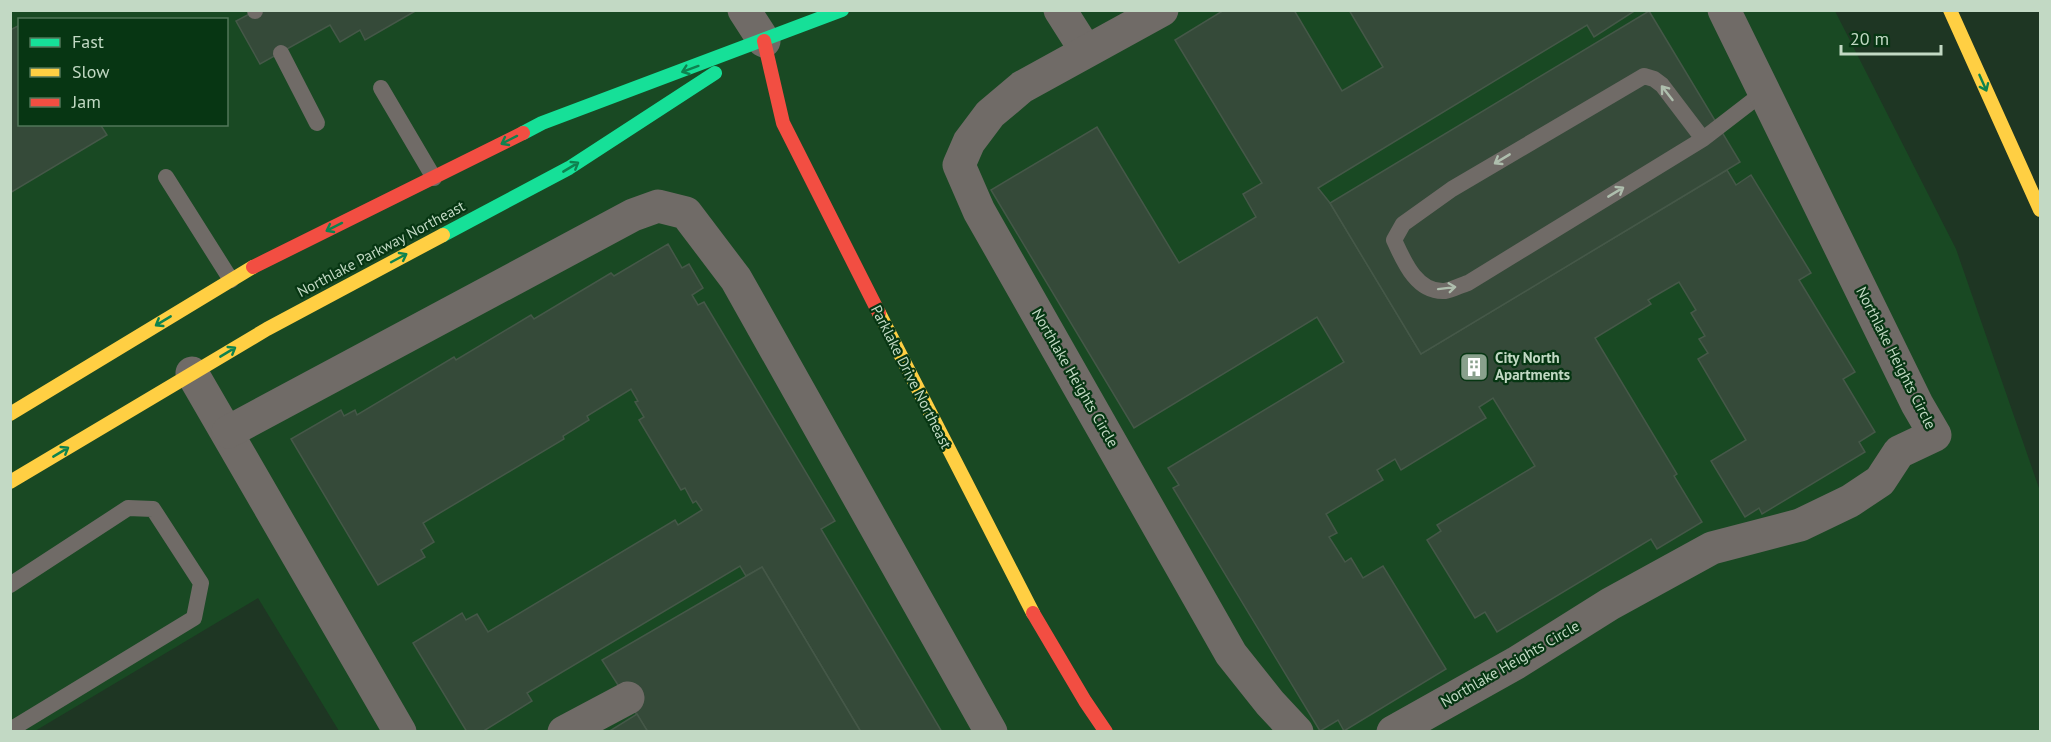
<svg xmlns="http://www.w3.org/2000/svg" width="2051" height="742" font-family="'PT Sans',sans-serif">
<rect width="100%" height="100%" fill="#1e3623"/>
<path fill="#194923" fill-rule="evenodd" d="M10,11H1835L1956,249L2040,491V731H339L258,598L35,731H11ZM20,20H226V124H20Z"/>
<g fill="#354a39" stroke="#455848" stroke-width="1.5">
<path d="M417,10L365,40L360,30L340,42L330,25L260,64L236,21L255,11Z"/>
<path d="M1224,10H1294L1342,91L1383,67L1349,10H1636L1594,37L1587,25L1318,188L1330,203L1421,354L1727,170L1736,185L1751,175L1811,273L1799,280L1855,372L1843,379L1875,432L1859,442L1865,452L1762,514L1759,508L1745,517L1711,461L1746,440L1698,359L1708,353L1699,339L1705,336L1691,313L1696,310L1679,282L1648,300L1651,304L1595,338L1677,474L1674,476L1702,522L1657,549L1651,539L1497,632L1485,612L1475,618L1427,540L1441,531L1437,525L1535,466L1493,398L1479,407L1486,418L1401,470L1395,459L1377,470L1383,480L1326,514L1337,533L1329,537L1345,562L1351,558L1363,578L1383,566L1446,669L1344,731L1338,720L1320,731L1173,488L1179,485L1168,468L1344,362L1317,317L1134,428L991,190L1097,127L1179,263L1256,217L1243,194L1262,183L1175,40Z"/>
<path d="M1649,11L1740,162L1421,354L1330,203Z"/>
<path d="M20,25V124H100L107,135L10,193V30Z"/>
<path d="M668,244L682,268L689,264L703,288L692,295L698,305L704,302L835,521L821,529L942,732H861L762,567L746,576L740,566L527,693L532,701L482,732H467L413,643L462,613L466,620L477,614L488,632L675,520L678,525L702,510L696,501L693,503L685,488L681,490L639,420L644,417L635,402L638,401L631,389L587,416L589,420L563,436L564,439L423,523L434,542L421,550L425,557L378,585L291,439L341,410L344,416L355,410L357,415L454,357L456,360L531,315L534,319L611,273L614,276Z"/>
<path d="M762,567L861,732H648L602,660Z"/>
<path d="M637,714L648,732H608Z"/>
</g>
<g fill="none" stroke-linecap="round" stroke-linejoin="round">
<g stroke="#706b67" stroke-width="16">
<path d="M255,10V11"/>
<path d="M281,53L317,123"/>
<path d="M381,88L434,178"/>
<path d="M1703,139L1662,85L1654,79L1644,76L1452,189L1403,224L1394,240C1404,262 1417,293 1445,291C1452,290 1461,285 1468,283L1703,139L1764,92"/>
<path d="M166,177L231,280"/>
<path d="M10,585L128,508L153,509L201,583L194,618L10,730"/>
</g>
<g stroke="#706b67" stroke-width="33">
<path d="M744,10L764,41"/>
<path d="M1060,10L1086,51"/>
<path d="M1162,10L1022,87L990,114L969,142L959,165L979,211L1231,654L1270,703L1297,732"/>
<path d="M192,373L400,732"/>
<path d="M228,432L633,215L658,206L686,213L736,279L991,732"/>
<path d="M564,732L628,698"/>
<path d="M1393,732L1516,663L1610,604L1712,548L1800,525L1850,501L1880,481L1899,452L1935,435L1917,404L1724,10"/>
</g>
<g stroke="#16e098" stroke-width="14">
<path d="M523,133L542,123L842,10"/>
<path d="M443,235L569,168L715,73"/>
</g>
<g stroke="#ffcf43" stroke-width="14">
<path d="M1950,10L2040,210"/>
<path d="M879,313L1033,613"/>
<path d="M10,414L253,267"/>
<path d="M10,482L267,329L443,235"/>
</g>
<g stroke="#f24e42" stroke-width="14">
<path d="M764,41L783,123L879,313"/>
<path d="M253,267L523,133"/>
<path d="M1033,613L1085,701L1106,732"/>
</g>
</g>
<defs><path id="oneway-shaft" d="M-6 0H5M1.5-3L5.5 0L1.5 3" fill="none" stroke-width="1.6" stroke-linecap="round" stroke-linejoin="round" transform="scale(1.5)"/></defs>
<g stroke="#0e824f">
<use href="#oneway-shaft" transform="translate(690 69) rotate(160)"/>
<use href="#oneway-shaft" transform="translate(1983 83) rotate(66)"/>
<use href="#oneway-shaft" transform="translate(509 140) rotate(153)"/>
<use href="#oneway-shaft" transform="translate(571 167) rotate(-31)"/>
<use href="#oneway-shaft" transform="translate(334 227) rotate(153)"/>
<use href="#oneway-shaft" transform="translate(399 258) rotate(-28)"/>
<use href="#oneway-shaft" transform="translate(163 321) rotate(149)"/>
<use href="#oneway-shaft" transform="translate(228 352) rotate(-31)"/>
<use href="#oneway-shaft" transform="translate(61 452) rotate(-31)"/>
</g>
<g stroke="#aebead">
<use href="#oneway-shaft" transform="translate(1667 93) rotate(-128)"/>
<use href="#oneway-shaft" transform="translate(1502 159) rotate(149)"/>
<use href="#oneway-shaft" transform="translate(1616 192) rotate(-31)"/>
<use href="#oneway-shaft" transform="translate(1447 288) rotate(-7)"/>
</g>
<defs>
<g id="building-square" transform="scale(1.5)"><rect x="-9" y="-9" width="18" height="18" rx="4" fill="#89a08c" stroke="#073613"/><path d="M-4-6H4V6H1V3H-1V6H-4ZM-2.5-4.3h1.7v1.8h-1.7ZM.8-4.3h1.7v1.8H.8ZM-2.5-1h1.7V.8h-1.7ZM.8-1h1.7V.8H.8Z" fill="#fff"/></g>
</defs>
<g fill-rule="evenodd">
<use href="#building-square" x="1474" y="367"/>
</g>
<g text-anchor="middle" stroke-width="4.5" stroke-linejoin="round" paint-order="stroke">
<g font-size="15" fill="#c2d9c4" stroke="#073613">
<text transform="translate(381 249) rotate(-28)" y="5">Northlake Parkway Northeast</text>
<text transform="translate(1896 358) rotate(63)" y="5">Northlake Heights Circle</text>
<text transform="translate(911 377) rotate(63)" y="5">Parklake Drive Northeast</text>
<text transform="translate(1075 378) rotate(60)" y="5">Northlake Heights Circle</text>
<text transform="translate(1510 664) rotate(-30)" y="5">Northlake Heights Circle</text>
</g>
<g font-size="15" font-weight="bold" fill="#c2d9c4" stroke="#073613" text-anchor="start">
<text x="1495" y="363">City North<tspan x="1495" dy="17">Apartments</tspan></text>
</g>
</g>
<rect width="2051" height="742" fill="none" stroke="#c2d9c4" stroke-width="24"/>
<rect x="18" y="18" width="210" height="108" fill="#073613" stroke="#52775a" stroke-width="1.5"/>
<rect x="30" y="38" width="30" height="9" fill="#16e098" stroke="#52775a" stroke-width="1.5"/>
<text x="72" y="48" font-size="18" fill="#c2d9c4">Fast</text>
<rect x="30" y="68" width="30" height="9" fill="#ffcf43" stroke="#52775a" stroke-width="1.5"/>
<text x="72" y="78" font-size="18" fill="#c2d9c4">Slow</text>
<rect x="30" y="98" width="30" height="9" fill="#f24e42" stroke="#52775a" stroke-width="1.5"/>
<text x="72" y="108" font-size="18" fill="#c2d9c4">Jam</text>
<path d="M1841 45v9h100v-9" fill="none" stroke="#c2d9c4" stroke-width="3"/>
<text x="1850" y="45" font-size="18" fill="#c2d9c4" stroke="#073613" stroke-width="4.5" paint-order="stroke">20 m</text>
</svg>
